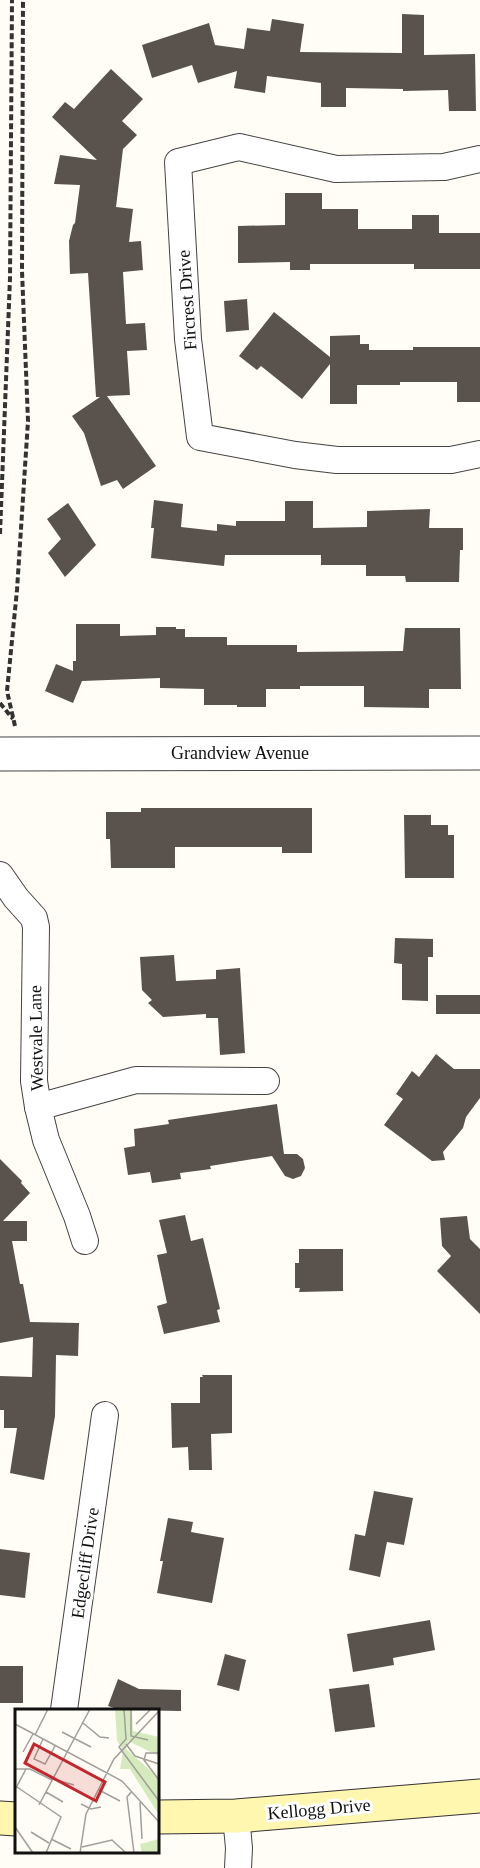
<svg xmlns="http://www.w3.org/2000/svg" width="480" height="1868" font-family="'Times New Roman',serif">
<rect width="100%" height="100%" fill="#fffdf5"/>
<g fill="#5a524d">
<path d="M402,14L424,15V55L475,54L476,111H449L448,90L403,91V89L346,88V107H321V83L267,76L265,93L234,88L237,71L198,83L192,65L152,78L142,45L209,23L215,45L244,49L247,28L270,31L272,19L304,24L300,52L402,53Z"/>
<path d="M111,69L143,99L122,121L137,135L123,149L116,207L133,209L129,242L141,241L143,270L123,272L126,324L145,323L147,350L127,351L130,395L107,396L156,466L123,489L117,480L101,486L84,433L72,416L100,397H96L88,273L70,274L69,241L73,225L75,223L80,185L54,184L60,155L97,160L52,117L65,102L74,109Z"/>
<path d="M285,193H322V209H358V229H412V215H439V233H480V269H414V264H310V270H290V262L238,263V226L285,225Z"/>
<path d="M247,299L249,330L226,332L224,301Z"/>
<path d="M274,312L330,357V336L360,335V344H369V350H413V347H480V402H457V382H400V385H357V404H330V364L302,399L261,366L257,370L239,356Z"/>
<path d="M154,500L183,504L181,527L217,531V524L236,526V521H285V501H313V528L367,527V511L430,509L429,528H463V550H460L459,582H406L405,576H366V565H321V555H225L224,566L151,558L154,528H151Z"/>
<path d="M68,503L96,545L65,577L48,553L61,539L47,519Z"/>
<path d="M76,624H120V636L156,635V627H176V629H185V637H227V645H297V652L403,651L405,628H460L461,689H429V708L364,707V686H300V689H266V707H237V705H204V689L160,688V678L82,681L73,703L45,691L56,664L73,671V661H76Z"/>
<path d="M141,808H312V853H282V847H175V868H111L110,839H106V812H141Z"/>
<path d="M404,815H431V825H448V835H454V878H405Z"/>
<path d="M395,938L433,939V957H428V1001L402,1000V964L394,963Z"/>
<path d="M174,955L176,981L216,979V970L240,968L245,1053L220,1055L218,1018H206V1014L163,1017L148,1003L152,1000L142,990L140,957Z"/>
<rect x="436" y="995" width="44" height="19"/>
<path d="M436,1054L454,1069H480V1098L466,1117L463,1128L443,1152L445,1160L432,1161L384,1125L403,1099L396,1094L412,1071L419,1077Z"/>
<path d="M277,1104L284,1154H297L303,1159L305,1168L301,1176L293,1179L285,1176L272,1156L210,1166L211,1169L180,1173L181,1179L152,1183L150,1172L128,1175L124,1148L135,1146L134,1129L169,1124L168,1120Z"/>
<path d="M0,1159L22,1181L21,1183L30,1193L3,1221H27V1241H12L20,1284H23L30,1322L79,1323L78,1356L56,1355L55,1416L44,1480L10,1473L17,1428H4V1410H0V1376L32,1377L33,1337L0,1343Z"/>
<path d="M185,1215L191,1241L203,1238L220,1309L217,1310L220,1322L164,1334L157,1306L167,1303L157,1255L167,1253L159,1220Z"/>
<path d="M467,1216L470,1239L480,1249V1314L437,1271L451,1256L442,1246L440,1218Z"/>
<path d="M299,1249H343V1291L299,1292L300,1288H295V1263H299Z"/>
<path d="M202,1375H232V1433L211,1434L212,1470H189L188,1447L172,1448L171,1403H200V1377H203Z"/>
<path d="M374,1491L413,1498L404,1545L387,1542L380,1577L349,1570L355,1534L365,1536Z"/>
<path d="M168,1518L193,1522L191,1532L224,1538L212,1603L157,1593L163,1561H160Z"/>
<path d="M0,1549L30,1553L25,1598L0,1595Z"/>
<path d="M430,1620L435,1650L393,1658L394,1665L353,1672L347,1634Z"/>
<path d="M225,1654L246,1660L239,1691L217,1685Z"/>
<rect x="0" y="1666" width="23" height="37"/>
<path d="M118,1679L139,1689L181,1690V1711L120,1710L108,1706Z"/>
<path d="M369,1684L375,1727L335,1732L329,1689Z"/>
</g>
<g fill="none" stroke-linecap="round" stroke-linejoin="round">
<g stroke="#444" stroke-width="28">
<g id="minor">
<path d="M480,159L444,167L336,169L239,147L178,162L188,339L200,437L295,455L337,460H451L480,454"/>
<path d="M0,875L16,898L34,918L36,927L34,1081L38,1107L46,1140L77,1216L85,1241"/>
<path d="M38,1107L136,1080L266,1081"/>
<path d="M64,1710L105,1415"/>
<path d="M236,1816L239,1848L238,1868"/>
</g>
</g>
<g stroke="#444" stroke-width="35">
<path id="tertiary" d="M0,754L480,753"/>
</g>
<g stroke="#333" stroke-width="35">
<g id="secondary">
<path d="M158,1817L236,1816L480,1796"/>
<path d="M0,1818L16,1819"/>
</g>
</g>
<g stroke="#333" stroke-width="4" stroke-dasharray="6 3" stroke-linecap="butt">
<path d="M0,534L10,278L12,0"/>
<path d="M0,703L13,719"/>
<path d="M15,726L7,691L17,590L28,421L22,271L23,0"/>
</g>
<use href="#minor" stroke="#fff" stroke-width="26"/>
<use href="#tertiary" stroke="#fff" stroke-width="33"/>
<use href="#secondary" stroke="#fff6b0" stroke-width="33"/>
</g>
<g text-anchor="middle" stroke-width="6" stroke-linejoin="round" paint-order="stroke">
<g font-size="18" fill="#111" stroke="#fff">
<text transform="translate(187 300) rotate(-94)" y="6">Fircrest Drive</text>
<text x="240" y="759">Grandview Avenue</text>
<text transform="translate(36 1038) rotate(-91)" y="6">Westvale Lane</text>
<text transform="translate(85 1563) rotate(-82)" y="6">Edgecliff Drive</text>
<text transform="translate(319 1809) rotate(-5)" y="6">Kellogg Drive</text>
</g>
</g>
<g transform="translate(15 1709)">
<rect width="144" height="144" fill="#fffdf5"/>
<path d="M100,0H117L118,22L144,28V47L113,32L111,40L144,69V106L115,60H105L108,42L102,31ZM144,130V144H127L125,135Z" fill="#d5ebbd"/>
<path fill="none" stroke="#a09f9a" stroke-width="1.5" d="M109,0L111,30L104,38L144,92M116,0V27L133,31M68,14L85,28L94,29M0,15L107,72L144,113M121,15L136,0M47,23L76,38M20,26L33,0M28,30L19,50L30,55L40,37M111,35L120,47L144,55M8,43L18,25M144,44H131L129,51L144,71M0,60H15L37,71M38,70L59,76M2,78L46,108L31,144M1,79L11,60M84,81L105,92M117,82L112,88L119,144M31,83L48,93M125,93L127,130M66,95L76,100L86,98M24,96L75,0M0,118L18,144M16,123L34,134M36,130L56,140M67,138L97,131L111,144M65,144L71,105L99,50L144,2"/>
<path fill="#c4262e" fill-opacity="0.15" stroke="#c4262e" stroke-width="3" d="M19,35L90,73L81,92L10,54Z"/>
<rect width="144" height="144" fill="none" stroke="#111" stroke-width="3"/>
</g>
</svg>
